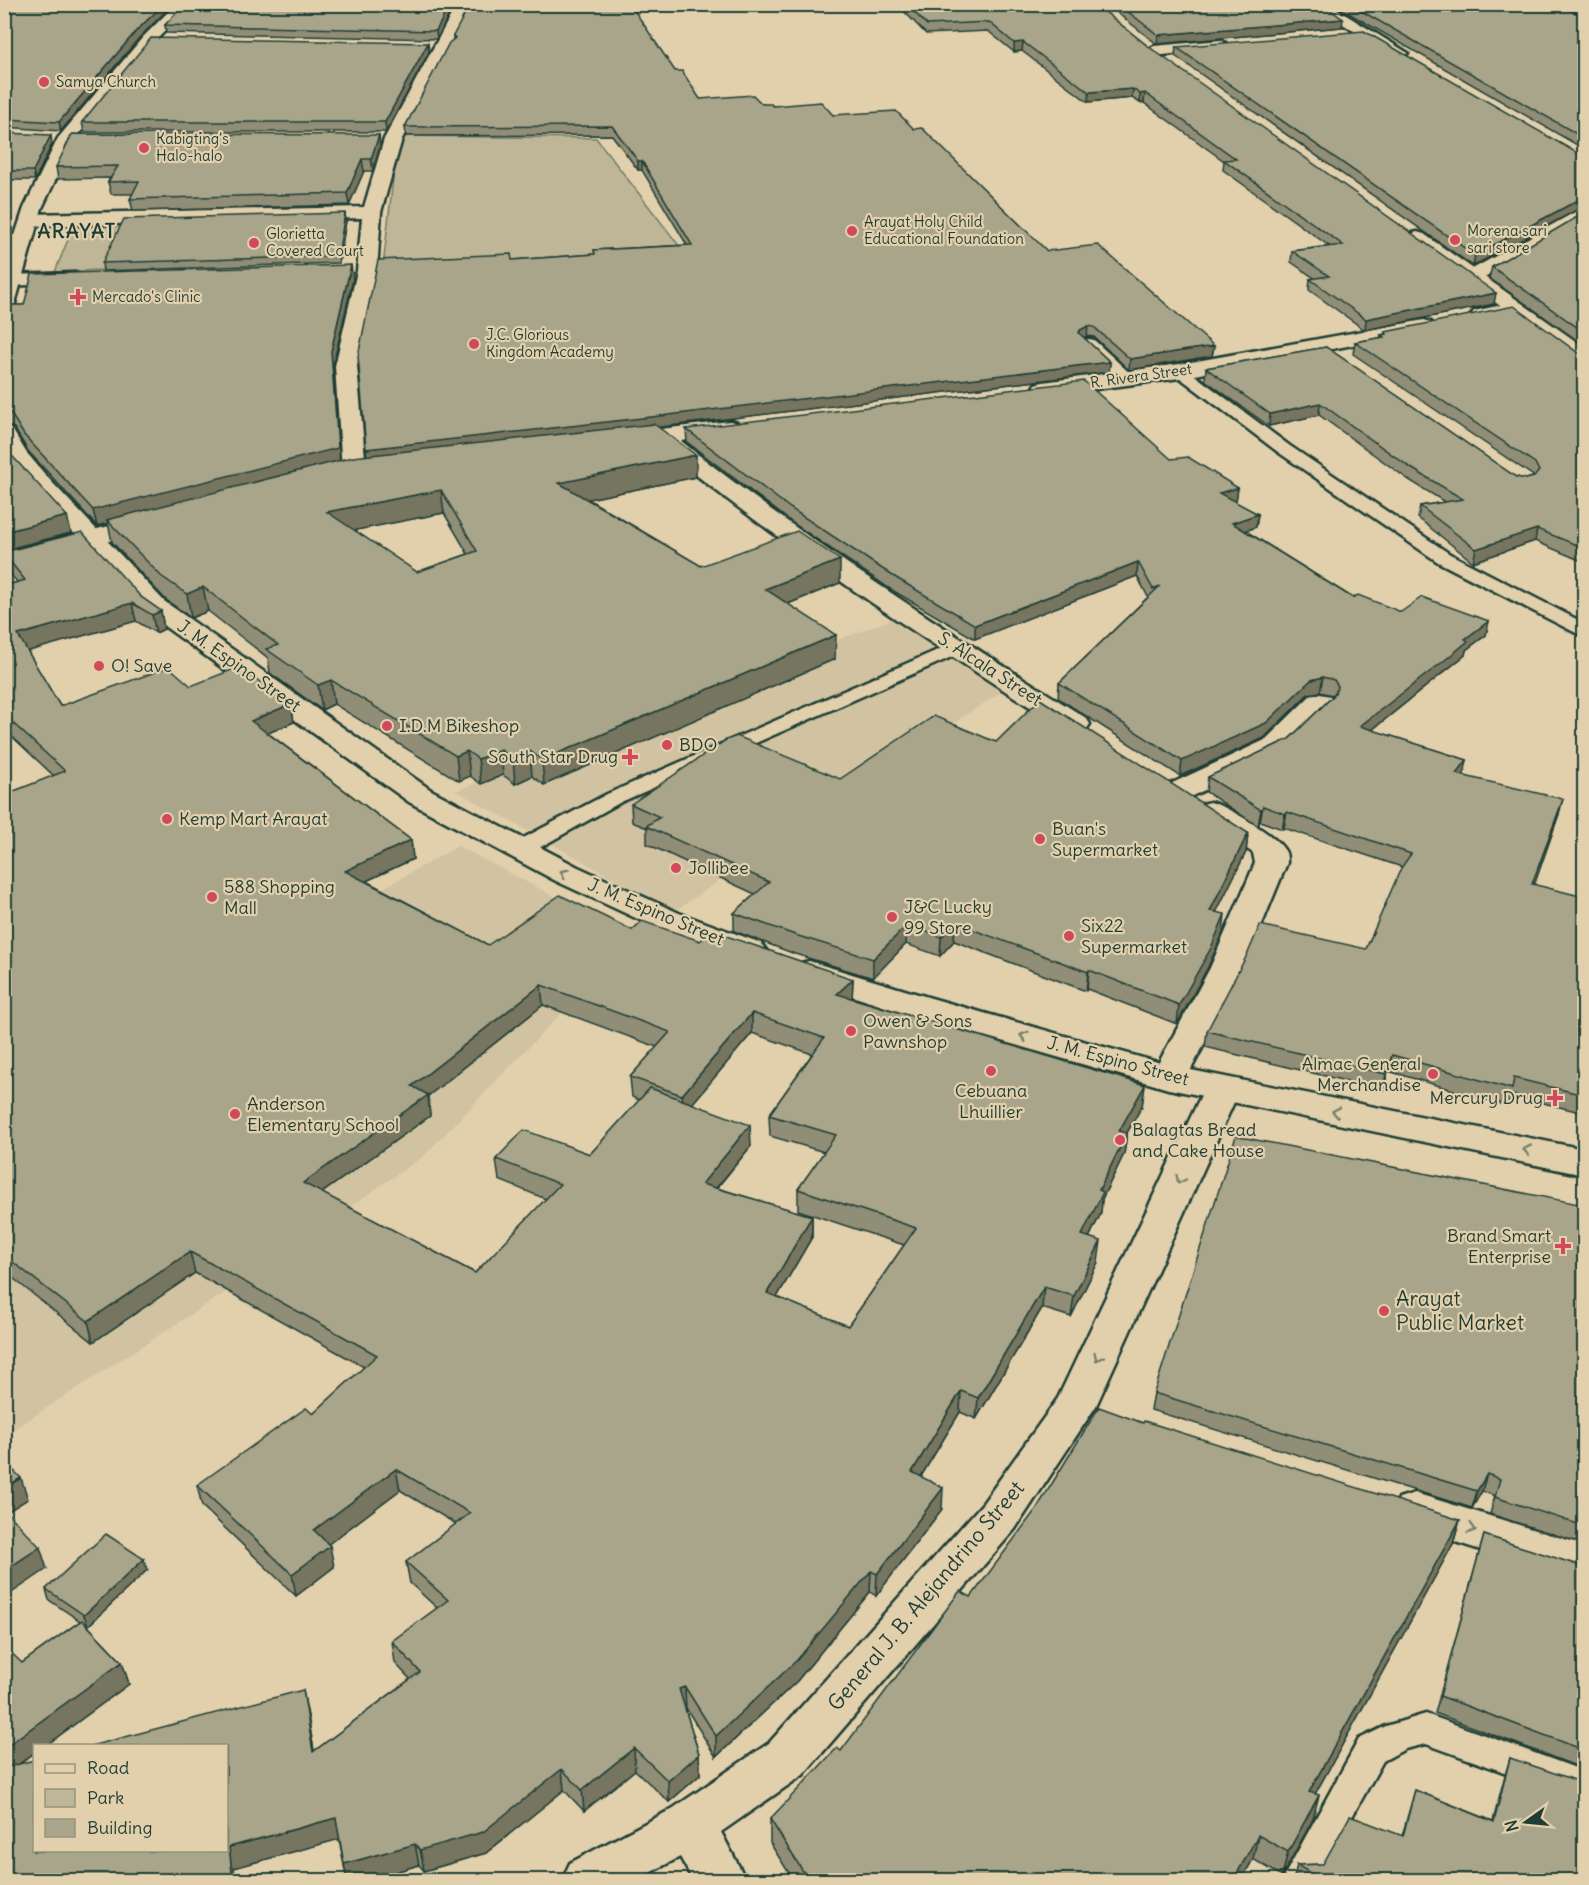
<svg xmlns="http://www.w3.org/2000/svg" width="1589" height="1885" font-family="Delius,sans-serif">
<rect width="100%" height="100%" fill="#e2d0ad"/>
<filter id="ink" filterUnits="userSpaceOnUse"><feTurbulence type="fractalNoise" baseFrequency=".0167" numOctaves="2"/><feDisplacementMap in="SourceGraphic" scale="12" xChannelSelector="R" yChannelSelector="G"/><feConvolveMatrix kernelMatrix="1 2 1 2 8 2 1 2 1" color-interpolation-filters="sRGB"/></filter>
<g filter="url(#ink)">
<g fill="#d1c3a2">
<path d="M898,617L1006,689L840,797L674,912L456,791L651,711Z"/>
<path d="M458,846L634,938L424,1156L235,1286L5,1435V1013L58,1071Z"/>
</g>
<g fill="#bfb697" stroke="#6f7a66" stroke-width="1.5">
<path d="M398,136L596,138L684,252L383,266Z"/>
<path d="M161,223L148,268L55,272L73,227Z"/>
</g>
<g fill="none" stroke-linecap="round" stroke-linejoin="round">
<g stroke="#1f3d34" stroke-width="5">
<g id="lane">
<path d="M4,235H25L32,239L25,243H4Z"/>
<path d="M1089,339L1094,340L1133,376L1135,379L1133,382H1123L1084,346L1082,343L1084,340Z"/>
<path d="M1180,367L1185,368L1290,446L1450,554L1584,623V635L1578,634L1438,562L1278,452L1175,374L1173,371Z"/>
<path d="M956,642L963,644L965,648L963,652L621,802L528,854L520,855L512,854L509,849L512,844L607,794Z"/>
<path d="M1426,1714L1584,1771V1801L1426,1744L1405,1749L1383,1761L1317,1880H1282L1359,1739L1386,1726Z"/>
</g>
</g>
<g stroke="#1f3d34" stroke-width="5">
<g id="street">
<path d="M457,4H472L402,139L381,212L377,271L357,366L366,470L362,475L354,477L346,475L342,470L335,366L357,271L362,218L30,226L23,224L21,220L23,216L30,214L364,207L384,139Z"/>
<path d="M1310,4H1328L1408,53L1400,58L1395,56Z"/>
<path d="M1221,40L1229,45L1226,48L1154,56L1146,51L1154,46Z"/>
<path d="M1584,207V220L1481,280H1467L1464,276L1467,272Z"/>
<path d="M74,273L81,275L84,279L81,283L4,286V276L10,275Z"/>
<path d="M1516,302L1523,304L1584,347V363L1576,362L1512,315L1481,321L1474,319L1471,315L1474,311Z"/>
<path d="M1424,320L1431,322L1434,326L1431,330L1180,378L1043,396L1035,394L1032,389L1035,384L1043,382L1180,364Z"/>
<path d="M730,421L738,423L741,428L738,433L681,441C809,543 947,631 1086,718L1090,724L1086,730L1076,733L1066,730C925,640 786,549 656,443L626,447L618,445L614,440L618,435L626,433Z"/>
<path d="M154,515L163,517L166,522L163,527L4,568V552Z"/>
<path d="M1320,694L1330,696L1334,702L1285,752L1190,797L1179,800L1168,797L1164,791L1168,785L1265,740L1310,696Z"/>
<path d="M1210,802C1227,806 1280,837 1286,853C1287,855 1287,861 1287,863L1244,968L1187,1077L1182,1085L1169,1089L1156,1085L1151,1077L1210,968L1255,863L1253,853L1199,817L1195,811L1199,805Z"/>
<path d="M1222,1077L1235,1081L1240,1089L1096,1406L1015,1529L803,1775L721,1832L746,1880H693L680,1857L636,1880H562L570,1863L672,1809L769,1743L983,1503L1058,1398L1204,1089L1209,1081Z"/>
<path d="M1415,1493L1584,1545V1583L1399,1524L1393,1511L1399,1498Z"/>
</g>
</g>
<g stroke="#1f3d34" stroke-width="5">
<g id="secondary">
<path d="M176,4H192L153,43L75,139L42,208L14,307L11,311L4,313V269L24,208L58,138L143,37Z"/>
<path d="M1417,232L1424,234L1523,304L1526,308L1523,312L1516,314L1509,312L1410,242L1407,238L1410,234Z"/>
<path d="M4,427L12,429L26,452L49,479L164,601L431,790L578,867L679,913L761,943L766,950L761,957L749,960L737,957L655,927L556,881L409,802L146,613L8,460L4,455Z"/>
<path d="M809,961L931,998L1171,1066L1584,1149V1175L1169,1089L907,1014L797,978L792,971L797,964Z"/>
</g>
</g>
<use href="#lane" fill="#e2d0ad" fill-rule="evenodd"/>
<use href="#street" fill="#e2d0ad" fill-rule="evenodd"/>
<use href="#secondary" fill="#e2d0ad" fill-rule="evenodd"/>
</g>
<g fill="#918e77" stroke="#1f3d34" stroke-width="1.5" fill-rule="evenodd">
<path d="M4,4H173L139,38L61,131L4,127Z"/>
<path d="M185,4H454L437,39L166,33L165,25Z"/>
<path d="M738,4H822L743,10Z"/>
<path d="M897,4H1095L1149,47L1494,304L1365,330L1309,290L1310,279L1314,278L1291,262L1292,251L1329,246L1223,170L1224,161L1144,103H1140L1132,98L1088,102L1022,51L1014,52L988,31L926,34Z"/>
<path d="M1106,4H1322L1342,27L1157,44Z"/>
<path d="M1333,4H1558L1584,17V149Z"/>
<path d="M1568,4H1584V14Z"/>
<path d="M453,36L675,71L700,99L762,104L914,129L1047,251L1214,346L1212,356L1129,370L1094,337L1087,336L1084,338L1110,362L1109,372L659,427L696,477L588,499L701,566L840,583L788,604L835,659L544,785L532,776L515,784L503,775L481,784L470,776L459,781L334,704L322,710L270,673L268,658L208,611L191,618L165,599L112,542L108,523L97,526L28,451L14,428L4,425V305H24L353,279L333,365L339,460L367,456L512,260L595,254L594,250L687,245L642,170H638L612,135L406,136L405,127L453,39ZM444,513L468,554L417,572L354,530Z"/>
<path d="M428,43L429,52L386,132H84L82,122Z"/>
<path d="M1176,47L1579,154L1473,266L1175,56Z"/>
<path d="M4,133L52,144L35,180H12L4,191Z"/>
<path d="M379,135L380,146L373,171H364L349,205L133,211L130,199L133,194H111L108,182L110,178L58,179L56,167Z"/>
<path d="M1584,213V345L1489,278L1492,267Z"/>
<path d="M346,221L339,263L103,271L102,263Z"/>
<path d="M1385,332L1584,354V562L1535,541L1473,562L1418,518L1420,506L1445,502L1409,480L1319,415L1269,426L1205,380L1206,368L1326,347L1516,477L1526,479L1533,477L1532,475L1353,354L1355,342L1380,338L1381,335L1385,334Z"/>
<path d="M686,429L1171,459L1238,488L1236,501L1235,502L1258,514L1256,527L1246,531L1353,598L1401,612L1489,621L1486,635L1466,650L1465,655L1372,730L1467,760L1463,775L1559,814L1534,885L1584,897V1113L1511,1095L1508,1106L1388,1071L1383,1090L1205,1047L1207,1031L1366,949L1402,867L1284,828L1282,829L1260,821L1258,826L1206,792L1208,777L1289,739L1333,696L1332,695L1320,692L1308,694L1264,738L1180,776L1058,698L1059,683L1148,597L1137,576L975,639L892,590L790,521L687,442Z"/>
<path d="M4,554L141,597L161,611L164,629L156,633L136,621L27,651L60,706L191,686L291,704L294,722L268,733L411,840L413,859L366,881L488,945L632,930L700,941L853,979L852,999L1145,1085L1142,1106L1127,1133L1124,1154L1102,1199L1101,1213L1089,1238L1098,1262L1071,1317L1042,1308L976,1419L960,1412L921,1476L942,1509L876,1596L870,1592L797,1681L716,1757L686,1708H685L699,1754L700,1775L669,1802L635,1770L584,1811L564,1790L486,1853L424,1871L419,1865L364,1881H347L339,1839L234,1868L236,1881H4L22,1663L80,1621L49,1600L46,1589L147,1570L88,1626L122,1662L129,1684L45,1746H34V1753L19,1764L307,1711L314,1751L410,1679L395,1663L392,1641L437,1608L410,1583L406,1562L456,1524L400,1490L328,1544L334,1567L296,1596L202,1506L197,1485L313,1414L364,1367L195,1273L93,1342L4,1271V795L54,776L4,729V586L17,582L7,570ZM543,1005L657,1047L630,1077L632,1097L640,1100L590,1154L496,1159L499,1180L546,1199L475,1273L322,1193L430,1116L428,1096ZM752,1033L812,1054L769,1115L770,1136L824,1152L798,1189V1210L904,1245L848,1326L777,1297L812,1237V1216L717,1188L751,1146L692,1104Z"/>
<path d="M996,742L1248,833L1246,852L1216,912L1223,933L1208,967L1177,1024L1087,989L1086,991L954,941L940,956L906,944L873,978L795,954L734,931V913L755,894L647,844V828L632,822L631,804L840,779Z"/>
<path d="M1584,1120V1138L1582,1137Z"/>
<path d="M1584,1205V1544L1490,1514L1495,1496L1482,1491L1472,1508L1151,1410L1154,1393Z"/>
<path d="M1460,1520L1453,1544L1315,1794L1313,1819L1282,1876L1253,1859L1241,1881H794L770,1843V1819L841,1751L971,1597Z"/>
<path d="M1484,1535L1584,1567V1769L1435,1713Z"/>
<path d="M1510,1758L1584,1881H1293L1297,1865L1323,1864L1402,1836L1415,1790L1493,1821L1505,1775Z"/>
</g>
<g fill="#767461" stroke="#1f3d34" stroke-width="1.5">
<path d="M164,4H173L139,38L61,131L59,122L137,30Z"/>
<path d="M450,4H454L437,39L436,31Z"/>
<path d="M743,4H822L743,10Z"/>
<path d="M1343,19L1342,27L1157,44L1158,35Z"/>
<path d="M1023,42L1022,51L1014,52V43Z"/>
<path d="M428,43L429,52L386,132L385,122Z"/>
<path d="M1133,89L1132,98L1088,102L1089,92Z"/>
<path d="M1145,93L1144,103H1140V94Z"/>
<path d="M51,135L52,144L35,180L33,171Z"/>
<path d="M379,135L380,146L373,171L371,159Z"/>
<path d="M362,159L364,171L349,205L347,193Z"/>
<rect x="638" y="161" width="4" height="9"/>
<path d="M10,171L12,180L4,191V179Z"/>
<path d="M1584,197V206L1473,266L1475,255Z"/>
<path d="M345,213L346,221L339,263L338,256Z"/>
<path d="M351,265L353,279L333,365L340,464L107,520L108,523L97,526L93,510L331,351Z"/>
<path d="M1496,293L1494,304L1365,330L1366,319Z"/>
<path d="M1088,326L1087,336L1079,340L1080,330Z"/>
<path d="M1214,346L1212,356L1129,370L1130,359Z"/>
<path d="M1110,362L1109,372L661,427L367,460L366,449Z"/>
<path d="M1320,403L1319,415L1269,426L1270,414Z"/>
<path d="M696,455V477L560,505L559,483Z"/>
<path d="M1238,488L1236,501L1217,506L1219,493Z"/>
<path d="M441,490L444,513L331,535L327,512Z"/>
<path d="M1258,514L1256,527L1230,536L1232,523Z"/>
<path d="M67,516L71,533L4,550V532Z"/>
<path d="M1537,529L1535,541L1473,562L1476,549Z"/>
<path d="M840,560V583L765,613V589Z"/>
<path d="M1138,562L1137,576L975,639V625Z"/>
<path d="M203,587L208,611L191,618L187,594Z"/>
<path d="M132,603L136,621L22,653L18,635Z"/>
<path d="M161,611L164,629L156,633L152,615Z"/>
<path d="M1489,621L1486,635L1466,650L1465,655L1358,741L1360,726L1465,639Z"/>
<path d="M836,635L835,659L544,785L542,760Z"/>
<path d="M1323,677L1320,692L1308,694L1264,738L1180,776L1182,761L1311,680Z"/>
<path d="M331,680L334,704L322,710L318,685Z"/>
<path d="M291,704L294,722L254,739L251,721Z"/>
<path d="M501,750L503,775L481,784L478,759Z"/>
<path d="M467,751L470,776L459,781L456,756Z"/>
<path d="M530,751L532,776L515,784L513,758Z"/>
<path d="M1467,760L1464,775L1453,789L1456,774Z"/>
<path d="M1563,799L1559,814L1529,900L1532,884Z"/>
<path d="M1263,806L1260,821L1258,826L1261,810Z"/>
<path d="M1287,812L1284,828L1282,829L1285,814Z"/>
<path d="M1248,833L1246,852L1208,929L1210,911Z"/>
<path d="M411,840L413,859L347,890L345,871Z"/>
<path d="M1225,914L1223,933L1208,967L1177,1024L1179,1005Z"/>
<path d="M955,923L954,941L940,956L941,937Z"/>
<path d="M907,925L906,944L873,978V959Z"/>
<path d="M1089,970L1087,989L1086,991L1088,972Z"/>
<path d="M853,979L852,999L837,994Z"/>
<path d="M541,985L543,1005L428,1096L430,1116L306,1204L303,1183L412,1086Z"/>
<path d="M752,1013V1033L682,1116V1095Z"/>
<path d="M1392,1055L1388,1071L1383,1090L1386,1074Z"/>
<path d="M1145,1085L1142,1106L1116,1152L1119,1131Z"/>
<path d="M750,1125L751,1146L703,1204L702,1184Z"/>
<path d="M1127,1133L1124,1154L1102,1199L1101,1213L1080,1256L1082,1235L1099,1190Z"/>
<path d="M812,1216V1237L767,1314V1293Z"/>
<path d="M1101,1241L1098,1262L1071,1317L1074,1296Z"/>
<path d="M190,1252L195,1273L93,1342L88,1321Z"/>
<path d="M1044,1287L1042,1308L976,1419L978,1398Z"/>
<path d="M961,1391L960,1412L911,1493L912,1472Z"/>
<path d="M4,1401L8,1413L4,1415Z"/>
<path d="M396,1469L400,1490L318,1552L314,1530Z"/>
<path d="M1487,1474L1482,1491L1472,1508L1477,1491Z"/>
<path d="M21,1478L28,1499L4,1514V1488Z"/>
<path d="M943,1488L942,1509L876,1596L877,1574Z"/>
<path d="M1460,1520L1453,1544L1303,1816L1309,1792Z"/>
<path d="M330,1546L334,1567L296,1596L292,1574Z"/>
<path d="M40,1547L47,1569L4,1598V1571Z"/>
<path d="M144,1559L147,1570L88,1626L84,1615Z"/>
<path d="M871,1571L870,1592L797,1681L716,1757V1736Z"/>
<path d="M122,1662L129,1684L45,1746H34V1753L4,1775V1748Z"/>
<path d="M685,1687L686,1708L680,1710L679,1689Z"/>
<path d="M303,1690L307,1711L318,1773L313,1752Z"/>
<path d="M634,1748L635,1770L584,1811L582,1790Z"/>
<path d="M699,1754L700,1775L669,1802L668,1781Z"/>
<path d="M562,1769L564,1790L486,1853L424,1871L420,1850Z"/>
<path d="M1319,1795L1313,1819L1282,1876L1288,1852Z"/>
<path d="M336,1818L340,1839L234,1868L236,1881H233L229,1847Z"/>
<path d="M1258,1835L1253,1859L1241,1881H1233Z"/>
<path d="M415,1844L419,1865L364,1881H347L344,1864Z"/>
</g>
<g fill="#a9a58a" stroke="#1f3d34" stroke-width="1.5" fill-rule="evenodd">
<path d="M4,4H164L137,30L59,122L4,119Z"/>
<path d="M185,4H450L436,31L165,25Z"/>
<path d="M470,4H630L675,71H682L700,99L753,95L762,104H771L773,106L821,102L833,115L896,111L914,129L922,128L1047,251L1098,245L1214,346L1130,359L1094,327L1088,326L1080,330L1079,333L1110,362L660,416L366,449L358,356L378,260L511,254L512,260L595,254L594,250L692,245L642,161H638L612,126L405,127L449,43L455,38L453,36Z"/>
<path d="M906,4H1095L1149,47L1496,293L1366,319L1310,279L1329,276L1292,251L1343,245L1224,160L1236,159L1145,93L1140,94L1133,89L1089,92L1023,42L1014,43L989,22L927,25Z"/>
<path d="M1118,4H1322L1343,19L1158,35Z"/>
<path d="M1349,4H1558L1584,17V138Z"/>
<path d="M1364,31L1579,154L1584,155V197L1475,255L1176,47Z"/>
<path d="M151,38L428,43L385,122H82Z"/>
<path d="M4,133L51,135L33,171H10L4,179Z"/>
<path d="M72,134L379,135L371,159H362L347,193L130,199L139,181L108,182L118,166L56,167Z"/>
<path d="M345,213L338,256L102,263L124,219Z"/>
<path d="M1584,213V332L1492,267Z"/>
<path d="M351,265L331,351L338,448L93,510L24,435L10,412L4,410V305H24L32,274Z"/>
<path d="M1514,306L1577,352L1584,354V548L1537,529L1476,549L1420,506L1463,499L1411,468L1320,403L1270,414L1206,368L1326,347L1516,477L1526,479L1534,477L1539,471L1535,463L1355,342L1384,337L1381,335L1387,334L1385,332Z"/>
<path d="M1084,381L1171,459L1188,457L1238,488L1219,493L1258,514L1232,523L1353,598L1358,595L1401,612L1422,597L1489,621L1465,639L1468,641L1445,660L1360,726L1467,760L1456,774L1563,799L1532,884L1584,897V1095L1514,1078L1512,1089L1392,1055L1386,1074L1207,1031L1248,953L1260,925L1366,949L1401,868L1411,854L1287,812L1285,814L1263,806L1261,810L1208,777L1289,739L1334,695L1338,686L1334,680L1323,677L1311,680L1266,723L1182,761L1059,683L1160,586L1153,589L1138,562L975,625L893,576L790,508L686,429Z"/>
<path d="M654,424L696,455L559,483L701,566L797,531L840,560L765,589L836,635L542,760L530,751L513,758L501,750L478,759L467,751L456,756L331,680L318,685L266,649L278,645L203,587L187,594L161,576L107,520L353,457ZM441,490L477,551L417,572L327,512Z"/>
<path d="M4,447L67,516L4,532Z"/>
<path d="M82,532L141,597L161,611L152,615L132,603L18,635L60,706L169,667L191,686L239,667L291,704L251,721L411,840L345,871L488,945L560,895L632,930L642,921L700,941L712,931L853,979L837,994L1145,1085L1119,1131L1127,1133L1099,1190L1103,1192L1082,1235L1101,1241L1074,1296L1044,1287L978,1398L961,1391L912,1472L943,1488L877,1574L871,1571L797,1660L716,1736L685,1687L679,1689L699,1754L668,1781L634,1748L582,1790L562,1769L483,1832L420,1850L415,1844L344,1864L336,1818L229,1847L233,1881H4V1768L34,1760V1851H226V1746H91L303,1690L313,1752L420,1672L392,1641L448,1600L406,1562L470,1513L396,1469L314,1530L330,1546L292,1574L197,1485L306,1408L313,1414L377,1355L190,1252L88,1321L4,1255V795L65,771L4,715V586L25,580L4,554V552ZM541,985L670,1032L630,1077L682,1095L752,1013L824,1038L769,1115L836,1135L798,1189L916,1228L848,1326L767,1293L812,1216L702,1184L750,1125L650,1088L590,1154L524,1130L496,1159L560,1184L475,1273L303,1183L428,1095L412,1086Z"/>
<path d="M1040,699L1248,833L1210,911L1225,914L1211,948L1179,1005L1089,970L1088,972L955,923L941,937L907,925L873,959L795,935L734,913L769,882L646,826L660,817L631,804L726,740L737,736L840,779L934,716L996,742Z"/>
<path d="M1236,1136L1584,1205V1526L1495,1497L1500,1479L1487,1474L1477,1491L1154,1393Z"/>
<path d="M1099,1407L1143,1423L1144,1421L1460,1520L1309,1792L1319,1795L1288,1852L1258,1835L1233,1881H809L770,1819L837,1748L841,1751L960,1591L971,1597L1037,1508Z"/>
<path d="M4,1461L21,1478L4,1488Z"/>
<path d="M4,1509L40,1547L4,1571Z"/>
<path d="M106,1534L144,1559L84,1615L46,1589Z"/>
<path d="M1484,1535L1584,1567V1750L1440,1696Z"/>
<path d="M82,1620L122,1662L4,1748V1646L22,1663Z"/>
<path d="M1510,1758L1584,1783V1881H1323L1297,1865L1323,1864L1350,1816L1403,1836L1415,1790L1494,1822Z"/>
</g>
<defs><path id="oneway-chevron" d="M-2-3.5L2.5 0L-2 3.5" fill="none" stroke-width="1.6" stroke-linecap="round" stroke-linejoin="round" transform="scale(1.5)"/></defs>
<g stroke="#777f6a">
<use href="#oneway-chevron" transform="translate(564 873) rotate(-153)"/>
<use href="#oneway-chevron" transform="translate(1024 1036) rotate(-164)"/>
<use href="#oneway-chevron" transform="translate(1336 1112) rotate(-169)"/>
<use href="#oneway-chevron" transform="translate(1527 1150) rotate(-169)"/>
<use href="#oneway-chevron" transform="translate(1180 1180) rotate(115)"/>
<use href="#oneway-chevron" transform="translate(1098 1357) rotate(115)"/>
<use href="#oneway-chevron" transform="translate(1472 1529) rotate(17)"/>
</g>
</g>
<g fill="#d1495b" stroke="#e2d0ad" stroke-width="2">
<circle cx="44" cy="82" r="6"/>
<circle cx="144" cy="148" r="6"/>
<circle cx="852" cy="231" r="6"/>
<circle cx="1455" cy="240" r="6"/>
<circle cx="254" cy="243" r="6"/>
<path d="M75 288h6v6h6v6h-6v6h-6v-6h-6v-6h6z"/>
<circle cx="474" cy="344" r="6"/>
<circle cx="99" cy="666" r="6"/>
<circle cx="387" cy="726" r="6"/>
<circle cx="667" cy="745" r="6"/>
<path d="M627 748h6v6h6v6h-6v6h-6v-6h-6v-6h6z"/>
<circle cx="167" cy="819" r="6"/>
<circle cx="1040" cy="839" r="6"/>
<circle cx="676" cy="868" r="6"/>
<circle cx="212" cy="897" r="6"/>
<circle cx="892" cy="917" r="6"/>
<circle cx="1069" cy="936" r="6"/>
<circle cx="851" cy="1031" r="6"/>
<circle cx="991" cy="1071" r="6"/>
<circle cx="1433" cy="1074" r="6"/>
<path d="M1552 1089h6v6h6v6h-6v6h-6v-6h-6v-6h6z"/>
<circle cx="235" cy="1114" r="6"/>
<circle cx="1120" cy="1140" r="6"/>
<path d="M1560 1237h6v6h6v6h-6v6h-6v-6h-6v-6h6z"/>
<circle cx="1384" cy="1311" r="6"/>
</g>
<g text-anchor="middle" stroke-width="4.5" stroke-linejoin="round" paint-order="stroke">
<g font-size="15" fill="#1f3d34" stroke="#e2d0ad" text-anchor="start">
<text x="56" y="87">Samya Church</text>
<text x="156" y="144">Kabigting's<tspan x="156" dy="17">Halo-halo</tspan></text>
<text x="864" y="227">Arayat Holy Child<tspan x="864" dy="17">Educational Foundation</tspan></text>
<text x="1467" y="236">Morena sari<tspan x="1467" dy="17">sari store</tspan></text>
<text x="266" y="239">Glorietta<tspan x="266" dy="17">Covered Court</tspan></text>
<text x="92" y="302">Mercado's Clinic</text>
<text x="486" y="340">J.C. Glorious<tspan x="486" dy="17">Kingdom Academy</tspan></text>
</g>
<g font-size="15" fill="#1f3d34" stroke="#e2d0ad">
<text transform="translate(1141 376) rotate(-8)" y="5">R. Rivera Street</text>
</g>
<g font-size="18" fill="#1f3d34" stroke="#e2d0ad" text-anchor="start">
<text x="111" y="672">O! Save</text>
<text x="399" y="732">I.D.M Bikeshop</text>
<text x="679" y="751">BDO</text>
<text x="618" y="763" text-anchor="end">South Star Drug</text>
<text x="179" y="825">Kemp Mart Arayat</text>
<text x="1052" y="835">Buan's<tspan x="1052" dy="21">Supermarket</tspan></text>
<text x="688" y="874">Jollibee</text>
<text x="224" y="893">588 Shopping<tspan x="224" dy="21">Mall</tspan></text>
<text x="904" y="913">J&amp;C Lucky<tspan x="904" dy="21">99 Store</tspan></text>
<text x="1081" y="932">Six22<tspan x="1081" dy="21">Supermarket</tspan></text>
<text x="863" y="1027">Owen &amp; Sons<tspan x="863" dy="21">Pawnshop</tspan></text>
<text x="1421" y="1070" text-anchor="end">Almac General<tspan x="1421" dy="21">Merchandise</tspan></text>
<text x="991" y="1097" text-anchor="middle">Cebuana<tspan x="991" dy="21">Lhuillier</tspan></text>
<text x="1543" y="1104" text-anchor="end">Mercury Drug</text>
<text x="247" y="1110">Anderson<tspan x="247" dy="21">Elementary School</tspan></text>
<text x="1132" y="1136">Balagtas Bread<tspan x="1132" dy="21">and Cake House</tspan></text>
<text x="1551" y="1242" text-anchor="end">Brand Smart<tspan x="1551" dy="21">Enterprise</tspan></text>
</g>
<g font-size="18" fill="#1f3d34" stroke="#e2d0ad">
<text transform="translate(239 666) rotate(35)" y="6">J. M. Espino Street</text>
<text transform="translate(990 669) rotate(33)" y="6">S. Alcala Street</text>
<text transform="translate(656 912) rotate(23)" y="6">J. M. Espino Street</text>
<text transform="translate(1118 1061) rotate(15)" y="6">J. M. Espino Street</text>
</g>
<g font-size="20" font-weight="bold" letter-spacing="1.5" fill="#1f3d34" stroke="#e2d0ad">
<text x="77" y="238">ARAYAT</text>
</g>
<g font-size="21" fill="#1f3d34" stroke="#e2d0ad" text-anchor="start">
<text x="1396" y="1306">Arayat<tspan x="1396" dy="24">Public Market</tspan></text>
</g>
<g font-size="21" fill="#1f3d34" stroke="#e2d0ad">
<text transform="translate(926 1596) rotate(-50)" y="7">General J. B. Alejandrino Street</text>
</g>
</g>
<rect width="1589" height="1885" fill="none" stroke="#e2d0ad" stroke-width="24"/>
<rect x="12" y="12" width="1565" height="1861" fill="none" stroke="#1f3d34" stroke-width="2" filter="url(#ink)"/>
<rect x="33" y="1744" width="195" height="108" fill="#e2d0ad" stroke="#94957d" stroke-width="1.5"/>
<rect x="45" y="1764" width="30" height="9" fill="#e2d0ad" stroke="#94957d" stroke-width="1.5"/>
<text x="87" y="1774" font-size="18" fill="#1f3d34">Road</text>
<rect x="45" y="1789" width="30" height="18" fill="#bfb697" stroke="#94957d" stroke-width="1.5"/>
<text x="87" y="1804" font-size="18" fill="#1f3d34">Park</text>
<rect x="45" y="1819" width="30" height="18" fill="#a9a58a" stroke="#94957d" stroke-width="1.5"/>
<text x="87" y="1834" font-size="18" fill="#1f3d34">Building</text>
<g transform="translate(1526 1822) rotate(255)" stroke="#e2d0ad" stroke-width="4.5" paint-order="stroke">
<path d="M0-4.5L10 22L0 15L-10 22Z" fill="#1f3d34"/>
<text y="-9" font-size="16" font-weight="bold" text-anchor="middle" fill="#1f3d34">N</text>
</g>
</svg>
